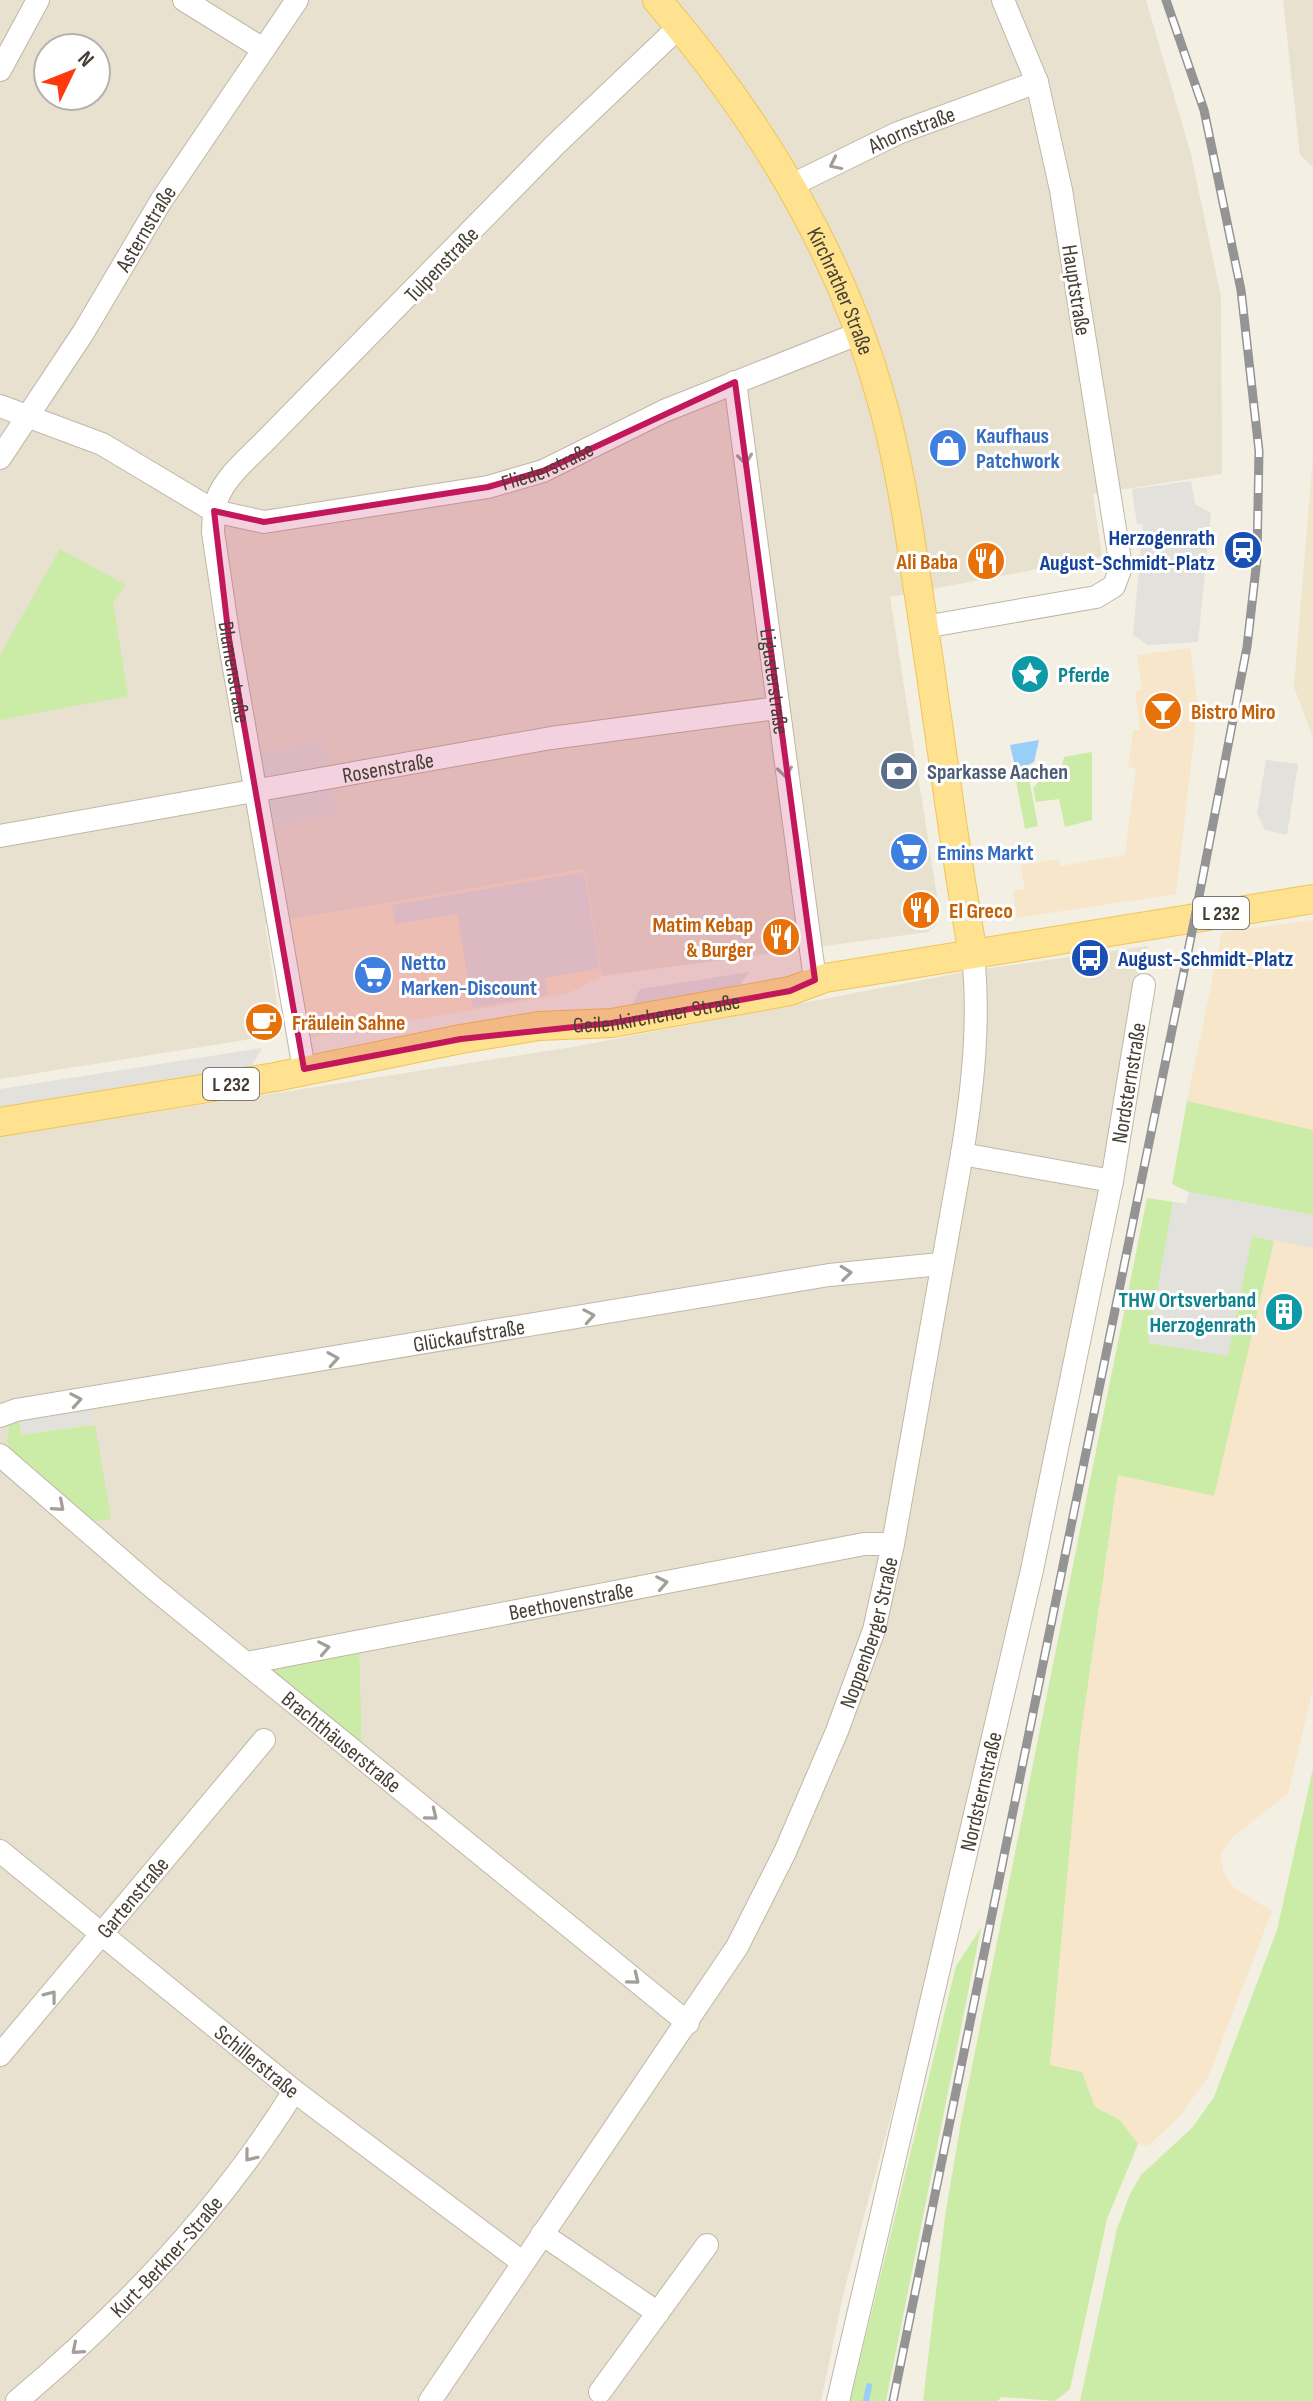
<svg xmlns="http://www.w3.org/2000/svg" width="1313" height="2401" font-family="'Sofia Sans Condensed',sans-serif">
<rect width="100%" height="100%" fill="#f3efe3"/>
<g fill="#e8e1d0" fill-rule="evenodd">
<path d="M0,0H1146L1191,154L1221,297L1222,474L1093,494L1102,557L890,597L940,915L936,925L928,932L602,976L584,869L265,924L282,1034L0,1079ZM48,48H96V96H48Z"/>
<path d="M1283,0H1313V167L1300,155Z"/>
<path d="M1148,946L1087,1277L968,1828L844,2291L821,2401H0V1136L573,1047L970,971Z"/>
</g>
<g fill="#f8e6cb">
<path d="M1190,648L1198,705L1176,894L1017,918L1013,891L1025,889L1020,865L1059,859L1060,866L1125,855L1136,768L1128,767L1133,730H1140L1135,691L1142,690L1137,655Z"/>
<path d="M585,869L602,976L567,994L308,1038L289,920Z"/>
<path d="M1313,920V1130L1187,1101L1222,932Z"/>
<path d="M1189,1192L1313,1215V1689L1288,1793L1233,1837L1221,1853L1223,1871L1234,1888L1272,1911L1208,2077L1180,2116L1148,2146L1138,2144L1120,2120L1095,2107L1082,2072L1050,2065L1079,1747L1118,1474L1214,1496L1173,1202L1186,1204Z"/>
</g>
<path fill="#eee5cb" d="M1313,456V738L1294,687Z"/>
<g fill="#cbeca7">
<path d="M60,549L126,585L113,602L128,696L0,720V655Z"/>
<path d="M1092,752V820L1065,827L1059,799L1036,802L1033,788L1049,770L1062,766L1064,757Z"/>
<path d="M1029,779L1038,826L1025,829L1016,781Z"/>
<path d="M1187,1101L1313,1130V1215L1189,1192L1172,1184Z"/>
<path d="M1147,1198L1173,1202L1149,1343L1228,1355L1252,1236L1274,1241L1214,1496L1118,1475L1079,1747L1050,2065L1082,2072L1095,2107L1120,2120L1138,2144L1107,2219L1070,2389L1055,2401L1001,2397L998,2401H923L945,2216L962,2116Z"/>
<path d="M18,1418L21,1435L95,1425L111,1519L87,1522L10,1457L7,1440L10,1421Z"/>
<path d="M359,1644L362,1751L254,1664Z"/>
<path d="M1313,1768V2401H1080L1117,2229L1129,2196L1141,2175L1192,2128L1214,2097L1277,1930Z"/>
<path d="M981,1928L886,2401H850L956,1966Z"/>
</g>
<g fill="#e3e1dc">
<path d="M1191,481L1195,504L1211,513L1198,642L1148,645L1133,635L1143,524H1137L1132,489Z"/>
<path d="M323,741L336,815L271,826L257,753Z"/>
<path d="M1266,760L1298,764L1287,835L1265,830L1257,813Z"/>
<path d="M584,872L600,968L545,978L548,995L473,1008L457,914L395,924L392,905Z"/>
<path d="M749,972L735,992L631,1007L640,989Z"/>
<path d="M262,1048L249,1071L0,1110V1089Z"/>
<path d="M1189,1192L1313,1215V1248L1252,1236L1228,1356L1148,1343L1173,1202L1186,1204Z"/>
<path d="M91,1405L94,1423L22,1434L19,1416Z"/>
</g>
<path fill="#98cef7" d="M1039,740L1034,762L1016,771L1010,745Z"/>
<g fill="none" stroke-linecap="round" stroke-linejoin="round">
<path stroke="#98cef7" stroke-width="6" d="M866,2401L869,2386"/>
<g stroke="#c0b7a5" stroke-width="24">
<g id="minor">
<path d="M184,0L263,49"/>
<path id="s1" d="M680,26L555,145L268,438C248,459 218,481 214,511L264,522L488,487L543,471L664,411L860,333"/>
<path d="M0,70L38,0"/>
<path id="s2" d="M792,185L898,133L1037,82"/>
<path id="s3" d="M735,382L815,980"/>
<path id="s4" d="M0,406L102,444L214,511L213,532L229,639L304,1069"/>
<path id="s5" d="M0,458L83,333L161,201L297,0"/>
<path d="M924,627L1096,597L1114,586L1121,567L1061,190L1037,82L1003,0"/>
<path id="s6" d="M0,836L551,738L777,708"/>
<path d="M962,1154L1112,1181"/>
<path id="s7" d="M0,1416L16,1410L829,1275L940,1264"/>
<path id="s8" d="M0,1455L151,1586L688,2023"/>
<path id="s9" d="M247,1663L864,1544H893"/>
<path id="s10" d="M0,1851L294,2091L522,2262"/>
<path id="s11" d="M0,2055L264,1740"/>
<path d="M542,2234L658,2313"/>
<path d="M600,2392L707,2245"/>
<path id="s12" d="M17,2401C123,2312 221,2209 294,2091"/>
<path id="s13" d="M430,2401L737,1947L785,1852L837,1731L874,1630L893,1544L962,1154C973,1087 980,1021 973,954"/>
<path id="s14" d="M838,2401L1032,1570L1112,1181L1144,985"/>
</g>
</g>
<g stroke="#efc555" stroke-width="30">
<g id="major">
<path id="s15" d="M657,0C757,116 840,251 881,398C898,458 908,521 917,583C937,706 951,831 973,954"/>
<path id="s16" d="M0,1122L275,1077L461,1039L539,1026L612,1023L790,991L825,978L1313,899"/>
</g>
</g>
<use href="#minor" stroke="#fff" stroke-width="22"/>
<use href="#major" stroke="#ffe290" stroke-width="28"/>
<g stroke="#949494" stroke-width="9">
<path id="rail" d="M893,2401L1195,917L1247,647L1257,559L1259,451L1241,290L1204,110L1166,0"/>
</g>
<use href="#rail" stroke="#fff" stroke-width="6" stroke-dasharray="18" stroke-linecap="butt"/>
</g>
<defs><path id="oneway-chevron" d="M-2-3.5L2.5 0L-2 3.5" fill="none" stroke-width="1.6" stroke-linecap="round" stroke-linejoin="round" transform="scale(2)"/></defs>
<g stroke="#a29f99">
<use href="#oneway-chevron" transform="translate(835 164) rotate(154)"/>
<use href="#oneway-chevron" transform="translate(745 459) rotate(83)"/>
<use href="#oneway-chevron" transform="translate(785 772) rotate(82)"/>
<use href="#oneway-chevron" transform="translate(846 1273) rotate(-6)"/>
<use href="#oneway-chevron" transform="translate(589 1316) rotate(-10)"/>
<use href="#oneway-chevron" transform="translate(333 1359) rotate(-9)"/>
<use href="#oneway-chevron" transform="translate(76 1400) rotate(-10)"/>
<use href="#oneway-chevron" transform="translate(59 1506) rotate(41)"/>
<use href="#oneway-chevron" transform="translate(662 1583) rotate(-11)"/>
<use href="#oneway-chevron" transform="translate(324 1648) rotate(-11)"/>
<use href="#oneway-chevron" transform="translate(432 1815) rotate(39)"/>
<use href="#oneway-chevron" transform="translate(634 1979) rotate(39)"/>
<use href="#oneway-chevron" transform="translate(51 1996) rotate(-52)"/>
<use href="#oneway-chevron" transform="translate(250 2156) rotate(129)"/>
<use href="#oneway-chevron" transform="translate(77 2349) rotate(139)"/>
</g>
<path fill="#c2185b" fill-opacity="0.2" stroke="#c2185b" stroke-width="6" stroke-linejoin="round" d="M735,382L815,980L790,991L612,1023L461,1039L304,1069L229,639L214,511L264,522L488,487L543,471Z"/>
<defs>
<g id="shop-disc" transform="scale(2)"><circle r="9.5" fill="#3f7fe0" stroke="#fff"/><path d="M-5-2.5h2.3a2.7 3.5 0 0 1 5.4 0H5L5.5 6h-11ZM-1.5-2.5h3a1.5 2.3 0 0 0-3 0Z" fill="#fff"/></g>
<g id="station-disc" transform="scale(2)"><circle r="9.5" fill="#1a4fb4" stroke="#fff"/><path d="M-3-6H3Q5-6 5-4V2Q5 4 3 4L4.5 6H3L1.5 4h-3L-3 6H-4.5L-3 4Q-5 4-5 2V-4Q-5-6-3-6ZM-3.5-4v3h7v-3ZM-3.5 1v1.5H-2V1ZM2 1v1.5H3.5V1Z" fill="#fff"/></g>
<g id="restaurant-disc" transform="scale(2)"><circle r="9.5" fill="#e8710a" stroke="#fff"/><path d="M-5-6h1v4h1v-4h1v4h1v-4h1v5L-1.5 .5V6h-2V.5L-5-1ZM5-6V6H3V1.5H1.5Q1.5-4 5-6Z" fill="#fff"/></g>
<g id="sight-disc" transform="scale(2)"><circle r="9.5" fill="#0f9aa8" stroke="#fff"/><path d="M0-6L1.8-2.2L6-1.7L2.9 1.2L3.7 5.4L0 3.3L-3.7 5.4L-2.9 1.2L-6-1.7L-1.8-2.2Z" fill="#fff"/></g>
<g id="bar-disc" transform="scale(2)"><circle r="9.5" fill="#e8710a" stroke="#fff"/><path d="M-6-5H6L.8 .8V4.5H3.5V6h-7V4.5H-.8V.8Z" fill="#fff"/></g>
<g id="bank-disc" transform="scale(2)"><circle r="9.5" fill="#5c6f8a" stroke="#fff"/><path d="M-6-4H6V4H-6ZM0-2.3a2.3 2.3 0 1 0 0 4.6a2.3 2.3 0 1 0 0-4.6Z" fill="#fff"/></g>
<g id="supermarket-disc" transform="scale(2)"><circle r="9.5" fill="#3f7fe0" stroke="#fff"/><path d="M-6-5.5h2.5l.6 2H6L4.5 2H-2.5L-4.4-4H-6ZM-1.5 3.2a1.3 1.3 0 1 0 .1 0ZM3 3.2a1.3 1.3 0 1 0 .1 0Z" fill="#fff"/></g>
<g id="bus-disc" transform="scale(2)"><circle r="9.5" fill="#1a4fb4" stroke="#fff"/><path d="M-5-6H5V4H4V6H2V4H-2V6H-4V4H-5ZM-3.5-4V0h7V-4ZM-3.5 1.2v1.5H-2V1.2ZM2 1.2v1.5H3.5V1.2Z" fill="#fff"/></g>
<g id="cafe-disc" transform="scale(2)"><circle r="9.5" fill="#e8710a" stroke="#fff"/><path d="M-5.5-4.5H6V0H3Q3 3.5 0 3.5H-2.5Q-5.5 3.5-5.5 0ZM3-3.2v2h1.7v-2ZM-6 4.5H4V6H-6Z" fill="#fff"/></g>
<g id="building-disc" transform="scale(2)"><circle r="9.5" fill="#0f9aa8" stroke="#fff"/><path d="M-4-6H4V6H1V3H-1V6H-4ZM-2.5-4.3h1.7v1.8h-1.7ZM.8-4.3h1.7v1.8H.8ZM-2.5-1h1.7V.8h-1.7ZM.8-1h1.7V.8H.8Z" fill="#fff"/></g>
</defs>
<g fill-rule="evenodd">
<use href="#shop-disc" x="948" y="448"/>
<use href="#station-disc" x="1243" y="550"/>
<use href="#restaurant-disc" x="986" y="561"/>
<use href="#sight-disc" x="1030" y="674"/>
<use href="#bar-disc" x="1163" y="711"/>
<use href="#bank-disc" x="899" y="771"/>
<use href="#supermarket-disc" x="909" y="852"/>
<use href="#restaurant-disc" x="921" y="910"/>
<use href="#restaurant-disc" x="781" y="937"/>
<use href="#bus-disc" x="1090" y="958"/>
<use href="#supermarket-disc" x="373" y="975"/>
<use href="#cafe-disc" x="264" y="1022"/>
<use href="#building-disc" x="1284" y="1312"/>
</g>
<g text-anchor="middle" stroke-width="6" stroke-linejoin="round" paint-order="stroke">
<g fill="#fff" stroke="#7e7970" stroke-width="2">
<rect x="1193" y="897" width="56" height="32" rx="6"/>
<rect x="203" y="1068" width="56" height="32" rx="6"/>
</g>
<g font-size="20" font-weight="bold" fill="#463f33">
<text x="1221" y="920">L 232</text>
<text x="231" y="1091">L 232</text>
</g>
<g font-size="22" fill="#463f33" stroke="#fff">
<text dy="8" stroke="none"><textPath href="#s2" startOffset="132">Ahornstraße</textPath></text>
<text dy="8" stroke="none"><textPath href="#s5" startOffset="272">Asternstraße</textPath></text>
<text transform="translate(441 264) rotate(-46)" y="8">Tulpenstraße</text>
<text transform="translate(1077 290) rotate(81)" y="8">Hauptstraße</text>
<text dy="8" stroke="none"><textPath href="#s15" startOffset="346">Kirchrather Straße</textPath></text>
<text dy="8" stroke="none"><textPath href="#s1" startOffset="1016">Fliederstraße</textPath></text>
<text dy="8" stroke="none"><textPath href="#s4" startOffset="402">Blumenstraße</textPath></text>
<text dy="8" stroke="none"><textPath href="#s3" startOffset="302">Ligusterstraße</textPath></text>
<text dy="8" stroke="none"><textPath href="#s6" startOffset="394">Rosenstraße</textPath></text>
<text dy="8" stroke="none"><textPath href="#s16" startOffset="666">Geilenkirchener Straße</textPath></text>
<text dy="8" stroke="none"><textPath href="#s14" startOffset="1350">Nordsternstraße</textPath></text>
<text dy="8" stroke="none"><textPath href="#s7" startOffset="476">Glückaufstraße</textPath></text>
<text dy="8" stroke="none"><textPath href="#s9" startOffset="330">Beethovenstraße</textPath></text>
<text dy="8" stroke="none"><textPath href="#s13" startOffset="890">Noppenberger Straße</textPath></text>
<text dy="8" stroke="none"><textPath href="#s8" startOffset="446">Brachthäuserstraße</textPath></text>
<text dy="8" stroke="none"><textPath href="#s14" startOffset="626">Nordsternstraße</textPath></text>
<text dy="8" stroke="none"><textPath href="#s11" startOffset="206">Gartenstraße</textPath></text>
<text dy="8" stroke="none"><textPath href="#s10" startOffset="332">Schillerstraße</textPath></text>
<text dy="8" stroke="none"><textPath href="#s12" startOffset="208">Kurt-Berkner-Straße</textPath></text>
</g>
<g font-size="22" font-weight="bold" fill="#366cbe" stroke="#fff" text-anchor="start">
<text x="976" y="443">Kaufhaus<tspan x="976" dy="25">Patchwork</tspan></text>
<text x="937" y="860">Emins Markt</text>
<text x="401" y="970">Netto<tspan x="401" dy="25">Marken-Discount</tspan></text>
</g>
<g font-size="22" font-weight="bold" fill="#164399" stroke="#fff" text-anchor="end">
<text x="1215" y="545">Herzogenrath<tspan x="1215" dy="25">August-Schmidt-Platz</tspan></text>
<text x="1118" y="966" text-anchor="start">August-Schmidt-Platz</text>
</g>
<g font-size="22" font-weight="bold" fill="#c56008" stroke="#fff" text-anchor="start">
<text x="958" y="569" text-anchor="end">Ali Baba</text>
<text x="1191" y="719">Bistro Miro</text>
<text x="949" y="918">El Greco</text>
<text x="753" y="932" text-anchor="end">Matim Kebap<tspan x="753" dy="25">&amp; Burger</tspan></text>
<text x="292" y="1030">Fräulein Sahne</text>
</g>
<g font-size="22" font-weight="bold" fill="#0d838f" stroke="#fff" text-anchor="start">
<text x="1058" y="682">Pferde</text>
<text x="1256" y="1307" text-anchor="end">THW Ortsverband<tspan x="1256" dy="25">Herzogenrath</tspan></text>
</g>
<g font-size="22" font-weight="bold" fill="#4e5e75" stroke="#fff" text-anchor="start">
<text x="927" y="779">Sparkasse Aachen</text>
</g>
</g>
<g transform="translate(72 72) rotate(47)"><circle r="38" fill="#ffffff" stroke="#b5b2ad" stroke-width="2"/>
<path d="M0-6L14 30L0 20L-14 30Z" fill="#ff390e"/>
<text y="-12" font-size="22" font-weight="bold" text-anchor="middle" fill="#463f33">N</text>
</g>
</svg>
